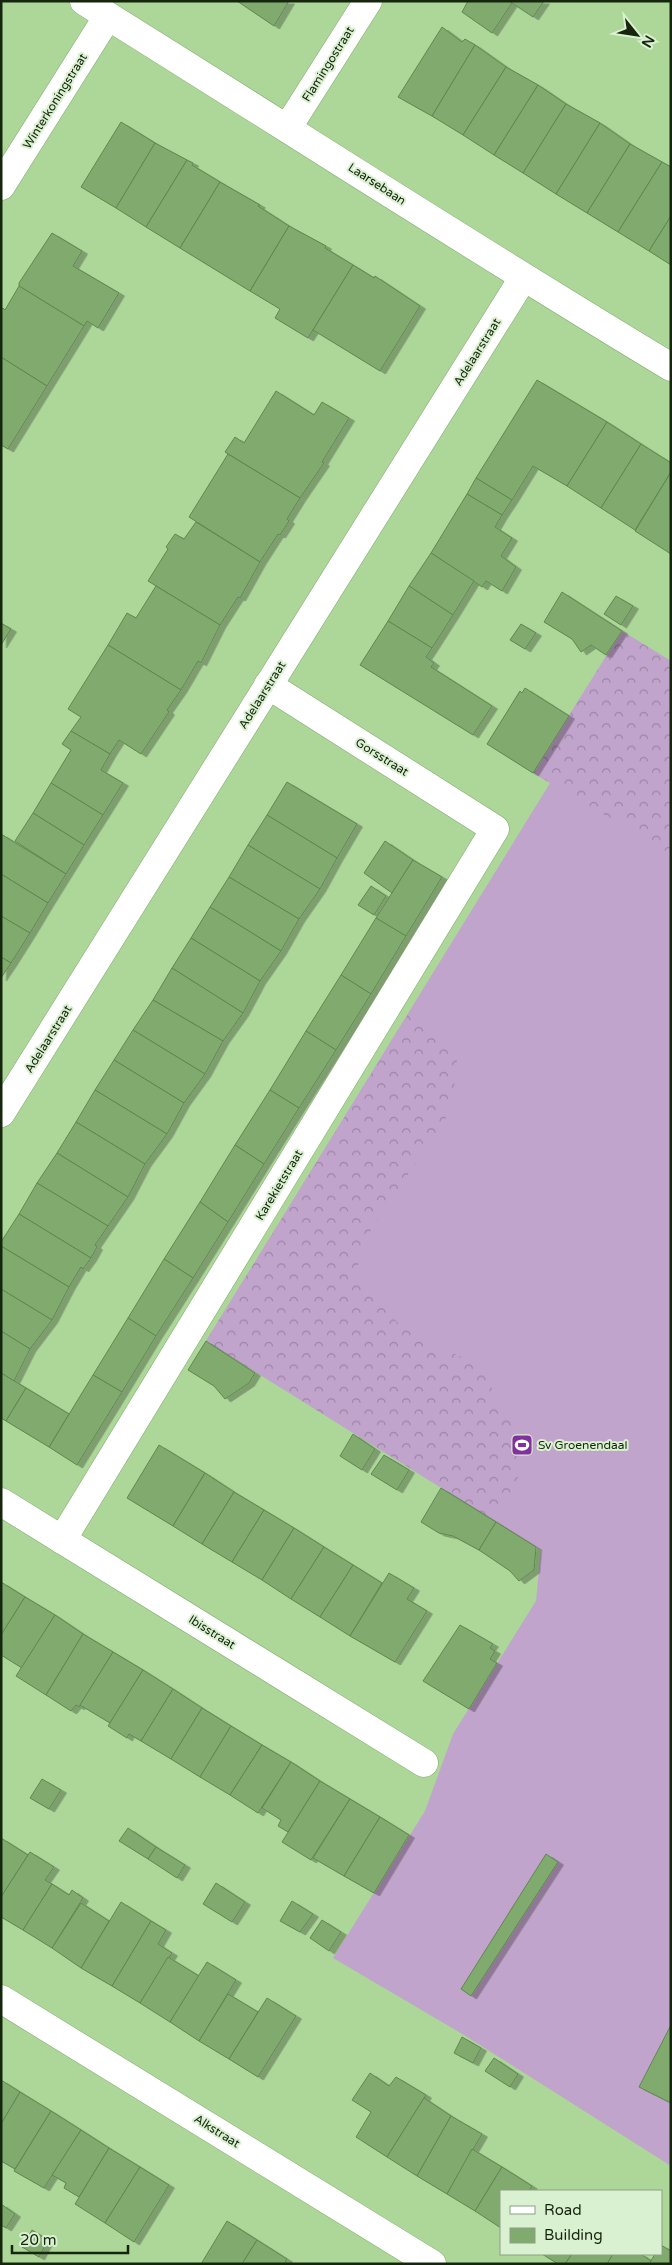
<svg xmlns="http://www.w3.org/2000/svg" width="672" height="2265" font-family="'Varela Round',sans-serif">
<defs>
<pattern id="forest-crowns" width="20" height="18" patternUnits="userSpaceOnUse" patternTransform="scale(1.25)"><rect width="20" height="18" fill="#c1a4cc"/><path d="M2 6a3 3 0 1 1 6 0M12 15a3 3 0 1 1 6 0" fill="none" stroke="#9c85a4"/></pattern>
<filter id="shadow"><feDropShadow dx="5.5" dy="3" stdDeviation="0" flood-color="#0004"/></filter>
</defs>
<rect width="100%" height="100%" fill="#acd799"/>
<path fill="#c1a4cc" d="M622,631L671,661V2166L464,2035L333,1958L425,1811L453,1734L536,1601L541,1550L206,1341L550,783L533,773Z"/>
<g fill="url(#forest-crowns)">
<path d="M622,631L671,661V854L533,773Z"/>
<path d="M409,1013L458,1050L452,1109L361,1245L356,1279L397,1322L438,1346L478,1365L512,1422L523,1467L496,1522L206,1341Z"/>
</g>
<g fill="#80aa6e" stroke="#5f884e" filter="url(#shadow)">
<path d="M237,1H289L274,26Z"/>
<path d="M468,1H509L512,3L492,33L462,12Z"/>
<path d="M509,1H544L533,17Z"/>
<path d="M442,27L462,42L465,39L475,45L432,116L398,97Z"/>
<path d="M475,45L506,67L463,135L432,116Z"/>
<path d="M506,67L538,85L494,155L463,135Z"/>
<path d="M538,85L566,104L523,173L494,155Z"/>
<path d="M566,104L600,123L556,194L523,173Z"/>
<path d="M121,122L155,143L116,208L81,187Z"/>
<path d="M600,123L630,144L587,213L556,194Z"/>
<path d="M155,143L187,160L146,227L116,208Z"/>
<path d="M630,144L662,162L618,232L587,213Z"/>
<path d="M187,160L193,163L192,165L220,182L180,248L146,227Z"/>
<path d="M662,162L671,167V216L649,251L618,232Z"/>
<path d="M220,182L260,205L258,206L289,226L250,291L180,248Z"/>
<path d="M671,216V265L649,251Z"/>
<path d="M289,226L326,246L325,248L353,265L308,338L275,318L280,309L250,291Z"/>
<path d="M52,233L82,251L73,266L119,293L98,328L87,321L84,326L19,286V283Z"/>
<path d="M353,265L374,278L375,276L420,306L380,371L313,330Z"/>
<path d="M19,286L84,326L47,386L1,357V310L3,308L5,310Z"/>
<path d="M1,357L47,386L8,449L1,445Z"/>
<path d="M537,380L607,422L567,486L533,466L512,500L476,478Z"/>
<path d="M276,391L314,415L322,402L349,418L322,462L324,463L300,498L225,452L235,437L244,443Z"/>
<path d="M607,422L641,444L601,508L567,486Z"/>
<path d="M641,444L671,463V472L635,530L601,508Z"/>
<path d="M228,454L300,498L287,519L289,521L280,535L278,534L260,562L189,517Z"/>
<path d="M671,472V554L635,531Z"/>
<path d="M476,478L512,500L502,515L467,494Z"/>
<path d="M467,494L502,515L495,527L512,538L501,556L516,567L502,591L486,581L482,587L431,553Z"/>
<path d="M196,522L260,562L240,598L238,597L220,625L148,581L168,549L166,547L175,534L184,539Z"/>
<path d="M431,553L474,581L453,615L409,586Z"/>
<path d="M156,586L220,625L201,663L198,661L181,690L108,645L127,613L136,618Z"/>
<path d="M409,586L453,615L432,648L388,621Z"/>
<path d="M562,592L622,631L606,655L591,645L581,652L572,639L544,622Z"/>
<path d="M616,596L633,606L621,625L604,614Z"/>
<path d="M388,621L432,648L426,657L434,663L431,667L492,706L473,735L360,665Z"/>
<path d="M1,623L11,629L1,645Z"/>
<path d="M521,624L536,633L525,649L510,640Z"/>
<path d="M108,645L181,690L167,710L169,712L141,754L119,740L110,754L71,731L81,717L68,709Z"/>
<path d="M525,688L569,716L533,773L487,744L520,691L522,693Z"/>
<path d="M71,731L110,754L101,770L123,783L103,815L51,783L71,750L62,744Z"/>
<path d="M287,782L357,824L337,858L267,815Z"/>
<path d="M51,783L103,815L84,845L33,813Z"/>
<path d="M33,813L84,845L66,874L15,841Z"/>
<path d="M267,815L337,858L320,889L248,845Z"/>
<path d="M1,834L66,874L48,903L1,874Z"/>
<path d="M385,841L413,860L392,893L364,873Z"/>
<path d="M248,845L320,889L299,919L229,877Z"/>
<path d="M413,860L442,877L406,936L376,918Z"/>
<path d="M1,874L48,903L30,933L1,916Z"/>
<path d="M229,877L299,919L281,951L210,907Z"/>
<path d="M371,886L386,896L374,915L358,905Z"/>
<path d="M210,907L281,951L260,981L191,938Z"/>
<path d="M1,916L30,933L11,963L1,957Z"/>
<path d="M376,918L406,936L371,994L341,975Z"/>
<path d="M191,938L260,981L243,1013L172,968Z"/>
<path d="M1,957L11,963L1,978Z"/>
<path d="M172,968L243,1013L223,1041L153,1000Z"/>
<path d="M341,975L371,994L336,1050L306,1031Z"/>
<path d="M153,1000L223,1041L205,1074L133,1030Z"/>
<path d="M133,1030L205,1074L184,1103L114,1060Z"/>
<path d="M306,1031L336,1050L299,1108L270,1090Z"/>
<path d="M114,1060L184,1103L167,1134L95,1090Z"/>
<path d="M95,1090L167,1134L145,1164L76,1122Z"/>
<path d="M270,1090L299,1108L264,1164L235,1145Z"/>
<path d="M76,1122L145,1164L128,1197L57,1153Z"/>
<path d="M235,1145L264,1164L228,1222L200,1202Z"/>
<path d="M57,1153L128,1197L108,1226L37,1183Z"/>
<path d="M37,1183L108,1226L95,1245L97,1247L91,1258L19,1214Z"/>
<path d="M200,1202L228,1222L193,1278L164,1259Z"/>
<path d="M19,1214L91,1258L83,1269L81,1267L69,1287L1,1246V1242Z"/>
<path d="M1,1246L69,1287L52,1320L1,1289Z"/>
<path d="M164,1259L193,1278L156,1336L128,1318Z"/>
<path d="M1,1289L52,1320L30,1349L1,1331Z"/>
<path d="M128,1318L156,1336L122,1392L93,1375Z"/>
<path d="M1,1331L30,1349L14,1381L1,1373Z"/>
<path d="M206,1341L255,1373L249,1383L225,1399L214,1386L188,1370Z"/>
<path d="M1,1373L26,1388L6,1421L1,1418Z"/>
<path d="M93,1375L122,1392L77,1465L49,1447Z"/>
<path d="M26,1388L69,1414L49,1447L6,1421Z"/>
<path d="M353,1434L375,1449L362,1470L340,1456Z"/>
<path d="M159,1445L205,1473L173,1526L127,1498Z"/>
<path d="M384,1455L409,1470L397,1490L371,1474Z"/>
<path d="M205,1473L234,1492L202,1544L173,1526Z"/>
<path d="M441,1488L496,1522L479,1550L453,1536L439,1533L421,1522Z"/>
<path d="M234,1492L264,1510L232,1562L202,1544Z"/>
<path d="M264,1510L294,1528L262,1580L232,1562Z"/>
<path d="M496,1522L536,1547L534,1570L519,1581L510,1571L479,1550Z"/>
<path d="M294,1528L324,1547L291,1599L262,1580Z"/>
<path d="M324,1547L353,1565L320,1617L291,1599Z"/>
<path d="M353,1565L382,1583L350,1636L320,1617Z"/>
<path d="M389,1573L414,1588L407,1599L427,1611L395,1662L350,1636Z"/>
<path d="M1,1582L25,1597L1,1635Z"/>
<path d="M25,1597L55,1615L22,1668L1,1655V1635Z"/>
<path d="M55,1615L83,1634L46,1695L16,1676Z"/>
<path d="M460,1625L493,1644L490,1648L495,1651L490,1659L497,1663L469,1709L423,1681Z"/>
<path d="M83,1634L113,1652L79,1707L76,1705L71,1711L46,1695Z"/>
<path d="M113,1652L143,1670L110,1723L80,1705Z"/>
<path d="M143,1670L173,1689L141,1741L129,1734L127,1738L108,1726Z"/>
<path d="M173,1689L202,1708L171,1759L141,1741Z"/>
<path d="M202,1708L231,1726L200,1777L171,1759Z"/>
<path d="M231,1726L262,1745L230,1795L200,1777Z"/>
<path d="M262,1745L291,1762L258,1813L230,1795Z"/>
<path d="M291,1762L320,1781L288,1832L278,1826L281,1820L262,1808Z"/>
<path d="M42,1779L61,1790L49,1809L30,1798Z"/>
<path d="M320,1781L350,1799L311,1860L282,1842Z"/>
<path d="M350,1799L380,1817L344,1876L313,1858Z"/>
<path d="M380,1817L409,1835L374,1893L344,1876Z"/>
<path d="M128,1828L156,1847L148,1859L119,1841Z"/>
<path d="M1,1838L28,1855L1,1897Z"/>
<path d="M156,1847L185,1865L177,1878L148,1859Z"/>
<path d="M30,1852L54,1867L45,1880L52,1884L23,1930L1,1917V1897Z"/>
<path d="M546,1854L558,1862L471,1996L461,1989Z"/>
<path d="M216,1883L245,1902L232,1922L203,1904Z"/>
<path d="M52,1884L69,1895L72,1890L83,1898L52,1948L23,1930Z"/>
<path d="M292,1901L313,1914L300,1932L280,1921Z"/>
<path d="M121,1902L151,1921L112,1986L81,1968Z"/>
<path d="M81,1903L109,1921L81,1968L52,1948Z"/>
<path d="M322,1920L341,1932L329,1951L310,1938Z"/>
<path d="M151,1921L166,1930L158,1944L172,1953L140,2003L112,1986Z"/>
<path d="M168,1957L199,1976L170,2022L140,2003Z"/>
<path d="M207,1962L236,1980L199,2041L170,2022Z"/>
<path d="M228,1994L258,2012L229,2059L199,2041Z"/>
<path d="M267,1998L296,2016L258,2077L229,2059Z"/>
<path d="M671,2025V2103L639,2087Z"/>
<path d="M462,2037L481,2048L473,2063L454,2053Z"/>
<path d="M494,2058L518,2074L510,2087L485,2071Z"/>
<path d="M370,2073L389,2086L396,2077L426,2095L387,2157L356,2137L371,2112L352,2100Z"/>
<path d="M1,2080L20,2092L1,2124Z"/>
<path d="M20,2092L51,2111L15,2169L1,2161V2124Z"/>
<path d="M424,2098L451,2116L417,2176L387,2157Z"/>
<path d="M51,2111L81,2130L44,2188L14,2171Z"/>
<path d="M451,2116L482,2134L447,2194L417,2176Z"/>
<path d="M81,2130L109,2148L79,2197L64,2188L66,2183L52,2175Z"/>
<path d="M109,2148L140,2167L105,2223L75,2204Z"/>
<path d="M472,2149L502,2167L475,2211L447,2194Z"/>
<path d="M140,2167L169,2185L134,2242L105,2223Z"/>
<path d="M502,2167L532,2186L529,2191H501V2228L475,2211Z"/>
<path d="M1,2204L15,2214L6,2228L1,2225Z"/>
<path d="M227,2221L257,2240L242,2264H201Z"/>
<path d="M32,2230L48,2240L39,2257L22,2247Z"/>
<path d="M257,2240L287,2259L284,2264H242Z"/>
<path d="M661,2245L671,2251V2264H649L655,2254H661Z"/>
<path d="M542,2254H572L565,2264H558Z"/>
<path d="M572,2254H613L607,2264H565Z"/>
<path d="M613,2254H641L651,2261L649,2264H607Z"/>
</g>
<g fill="none" stroke-linecap="round" stroke-linejoin="round">
<g stroke="#80aa6e" stroke-width="29">
<g id="minor">
<path d="M84,1C280,123 473,248 671,367"/>
<path d="M288,127L368,1"/>
<path d="M1,186L108,16"/>
<path d="M1,1113L523,278"/>
<path d="M1,1502L424,1763"/>
<path d="M62,1540L495,829L268,685"/>
<path d="M1,1999L432,2264"/>
</g>
</g>
<use href="#minor" stroke="#fff" stroke-width="28"/>
</g>
<defs>
<g id="stadium-square" transform="scale(1.125)"><rect x="-9" y="-9" width="18" height="18" rx="4" fill="#83309e" stroke="#daf1d1"/><path d="M0-5a6.5 5 0 1 0 0 10a6.5 5 0 1 0 0-10ZM-3.5-1.8h7v3.6h-7Z" fill="#fff"/></g>
</defs>
<g fill-rule="evenodd">
<use href="#stadium-square" x="522" y="1445"/>
</g>
<g text-anchor="middle" stroke-width="4" stroke-linejoin="round" paint-order="stroke">
<g font-size="12" fill="#16260e" stroke="#daf1d1">
<text transform="translate(328 64) rotate(-58)" y="4">Flamingostraat</text>
<text transform="translate(55 101) rotate(-58)" y="4">Winterkoningstraat</text>
<text transform="translate(377 184) rotate(33)" y="4">Laarsebaan</text>
<text transform="translate(477 352) rotate(-58)" y="4">Adelaarstraat</text>
<text transform="translate(262 695) rotate(-58)" y="4">Adelaarstraat</text>
<text transform="translate(382 757) rotate(32)" y="4">Gorsstraat</text>
<text transform="translate(48 1039) rotate(-58)" y="4">Adelaarstraat</text>
<text transform="translate(279 1185) rotate(-59)" y="4">Karekietstraat</text>
<text transform="translate(212 1632) rotate(32)" y="4">Ibisstraat</text>
<text transform="translate(217 2131) rotate(32)" y="4">Alkstraat</text>
</g>
<g font-size="12" fill="#16260e" stroke="#daf1d1" text-anchor="start">
<text x="538" y="1449">Sv Groenendaal</text>
</g>
</g>
<rect width="672" height="2265" fill="none" stroke="#16260e" stroke-width="5"/>
<rect x="500" y="2190" width="162" height="65" fill="#daf1d1" stroke="#8ca083"/>
<rect x="510" y="2206" width="25" height="8" fill="#ffffff" stroke="#8ca083"/>
<text x="544" y="2215" font-size="15" fill="#16260e">Road</text>
<rect x="510" y="2228" width="25" height="15" fill="#80aa6e" stroke="#8ca083"/>
<text x="544" y="2240" font-size="15" fill="#16260e">Building</text>
<g transform="translate(637 35) rotate(120)" stroke="#daf1d1" stroke-width="4" paint-order="stroke">
<path d="M0-4L9 19L0 12L-9 19Z" fill="#16260e"/>
<text y="-8" font-size="14" font-weight="bold" text-anchor="middle" fill="#16260e">N</text>
</g>
<path d="M12 2245v8h116v-8" fill="none" stroke="#16260e" stroke-width="2.5"/>
<text x="20" y="2245" font-size="15" fill="#16260e" stroke="#daf1d1" stroke-width="4" paint-order="stroke">20 m</text>
</svg>
